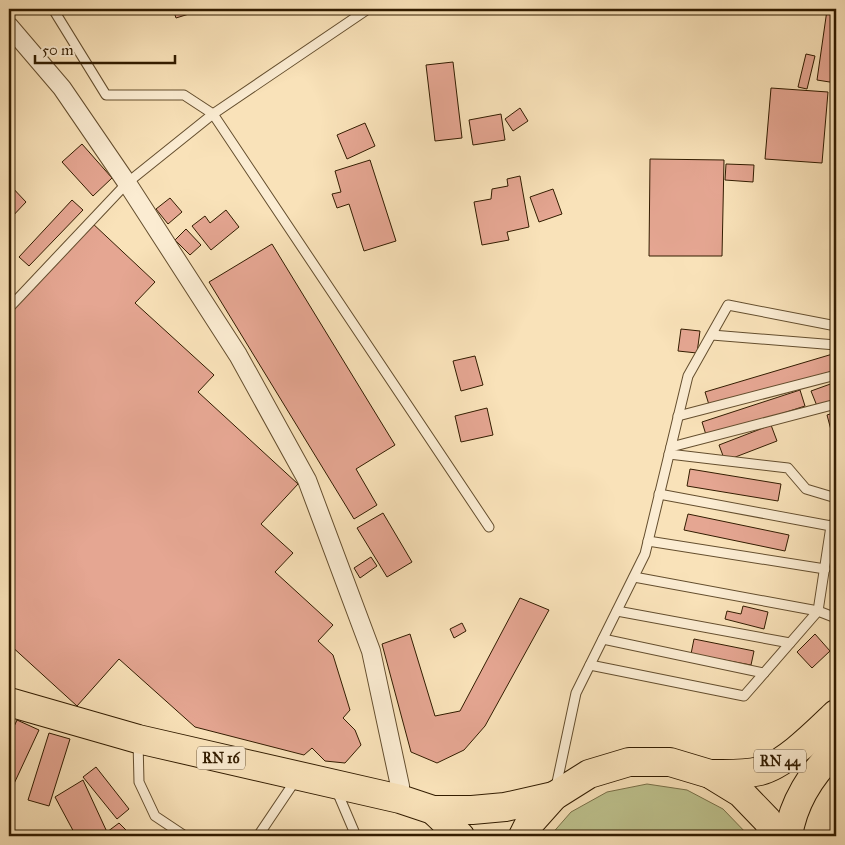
<svg xmlns="http://www.w3.org/2000/svg" width="845" height="845" font-family="'IM FELL Great Primer',serif">
<rect width="100%" height="100%" fill="#f9e2b9"/>
<filter id="stains"><feTurbulence type="fractalNoise" baseFrequency=".004" numOctaves="4"/><feColorMatrix values="0 0 0 0 .2 0 0 0 0 .09 0 0 0 0 .02 0 0 0 .5 -.17"/></filter>
<radialGradient id="worn" r=".72"><stop offset=".6" stop-color="#630" stop-opacity="0"/><stop offset="1" stop-color="#630" stop-opacity=".3"/></radialGradient>
<path fill="#bec38f" stroke="#787048" d="M647,784L687,790L723,809L749,836H550L571,812L607,792Z"/>
<g fill="#e5a692" stroke="#321c00">
<path d="M173,9H205L176,18Z"/>
<path d="M827,10L836,11V83L817,80Z"/>
<path d="M806,54L815,56L807,89L798,87Z"/>
<path d="M453,62L462,138L435,141L426,65Z"/>
<path d="M771,88L828,92L822,163L765,159Z"/>
<path d="M520,108L528,121L513,131L505,119Z"/>
<path d="M501,114L505,140L473,145L469,120Z"/>
<path d="M365,123L375,146L347,159L337,135Z"/>
<path d="M834,134H836V155L831,154Z"/>
<path d="M82,144L112,178L93,196L62,162Z"/>
<path d="M650,159L724,160L722,256H649Z"/>
<path d="M370,160L396,241L364,251L349,204L337,208L332,194L341,192L335,171Z"/>
<path d="M726,164L754,165L753,182L725,180Z"/>
<path d="M520,176L529,227L507,232L509,240L482,245L474,202L491,199L492,189L508,186L507,179Z"/>
<path d="M9,184L26,202L9,220Z"/>
<path d="M553,189L562,214L539,222L530,197Z"/>
<path d="M170,198L182,212L168,224L156,209Z"/>
<path d="M72,200L83,210L29,266L19,257Z"/>
<path d="M226,210L239,227L211,250L192,226L205,216L210,223Z"/>
<path d="M91,222L155,282L135,303L214,375L198,392L298,484L261,524L293,553L275,572L333,625L318,641L333,655L350,710L343,718L355,730L361,745L345,763L325,761L312,748L304,755L195,727L119,659L77,706L9,644V313Z"/>
<path d="M186,229L201,245L190,255L175,240Z"/>
<path d="M272,244L395,445L356,469L377,505L354,519L209,282Z"/>
<path d="M681,329L700,331L697,353L678,351Z"/>
<path d="M836,353V370L710,408L705,392Z"/>
<path d="M475,356L483,385L461,391L453,361Z"/>
<path d="M836,382V399L817,406L811,391Z"/>
<path d="M800,390L805,406L707,438L702,422Z"/>
<path d="M487,408L493,435L461,442L455,416Z"/>
<path d="M836,412V429L831,430L827,415Z"/>
<path d="M771,425L777,441L725,461L719,445Z"/>
<path d="M690,469L781,484L778,501L687,486Z"/>
<path d="M383,513L412,562L387,577L357,528Z"/>
<path d="M688,514L789,535L785,551L684,530Z"/>
<path d="M371,557L377,566L360,578L354,568Z"/>
<path d="M520,598L549,610L485,726L464,750L437,763L411,752L382,644L410,634L435,716L460,711Z"/>
<path d="M743,606L768,612L764,629L725,619L727,611L741,614Z"/>
<path d="M462,623L466,631L454,638L450,629Z"/>
<path d="M815,634L830,651L812,668L797,652Z"/>
<path d="M694,639L754,651L751,665L691,654Z"/>
<path d="M17,720L39,730L12,788L9,786V732L11,733Z"/>
<path d="M49,733L70,739L49,806L28,800Z"/>
<path d="M96,767L129,809L117,819L83,777Z"/>
<path d="M83,780L107,832L119,823L127,831L123,836H76L55,797Z"/>
</g>
<g fill="none" stroke-linecap="round" stroke-linejoin="round">
<g stroke="#644e2e" stroke-width="11">
<g id="lane">
<path d="M53,9L106,95H184L213,114L489,527"/>
<path d="M9,308L127,183L213,114L368,9"/>
<path d="M712,335L836,345"/>
<path d="M678,416L836,375"/>
<path d="M671,447L836,404"/>
<path d="M669,454L788,468L806,489L836,498"/>
<path d="M659,494L831,526"/>
<path d="M648,541L825,569"/>
<path d="M634,577L818,611L831,526L836,521"/>
<path d="M617,611L790,643"/>
<path d="M603,639L764,673"/>
<path d="M590,665L744,696L818,611L836,618"/>
<path d="M138,741L139,782L155,816L185,836"/>
<path d="M556,787L576,693L645,554L688,376L728,305L836,326"/>
<path d="M336,789L356,836"/>
<path d="M258,836L297,778"/>
</g>
</g>
<g stroke="#644e2e" stroke-width="20">
<path id="street" d="M9,26L62,88L127,183L238,355L307,480L371,651L400,786V799"/>
</g>
<g stroke="#321c00" stroke-width="30">
<g id="primary">
<path d="M9,702L138,739L400,799L433,810H472L505,807L554,796"/>
<path d="M433,810L460,836"/>
</g>
</g>
<g stroke="#321c00" stroke-width="30">
<g id="highway">
<path d="M710,774C726,774 743,775 760,771C785,765 817,732 836,714"/>
<path d="M523,836L529,824L554,796L589,774L629,762H670L710,774L741,793L767,820L776,836"/>
<path d="M788,836C793,803 812,773 836,750"/>
</g>
</g>
<use href="#lane" stroke="#fbecd2" stroke-width="9"/>
<use href="#street" stroke="#fbecd2" stroke-width="18"/>
<use href="#primary" stroke="#f9e2b9" stroke-width="28"/>
<use href="#highway" stroke="#f9e2b9" stroke-width="28"/>
</g>
<g text-anchor="middle" stroke-width="4" stroke-linejoin="round" paint-order="stroke">
<g fill="#fbecd2" stroke="#6e5a3f" stroke-width="1">
<rect x="197" y="746.5" width="48" height="23" rx="4"/>
<rect x="754" y="749.5" width="52" height="23" rx="4"/>
</g>
<g font-size="14" font-weight="bold" fill="#321c00">
<text x="221" y="763">RN 16</text>
<text x="780" y="766">RN 44</text>
</g>
</g>
<rect width="845" height="845" fill="none" stroke="#f9e2b9" stroke-width="30"/>
<rect x="10" y="10" width="825" height="825" fill="none" stroke="#321c00" stroke-width="2.5"/>
<rect x="15" y="15" width="815" height="815" fill="none" stroke="#321c00"/>
<path d="M35 55v8h140v-8" fill="none" stroke="#321c00" stroke-width="2.5"/>
<text x="42" y="55" font-size="15" fill="#321c00" stroke="#fbecd2" stroke-width="4" paint-order="stroke">50 m</text>
<rect width="100%" height="100%" filter="url(#stains)"/>
<rect width="100%" height="100%" fill="url(#worn)"/>
</svg>
